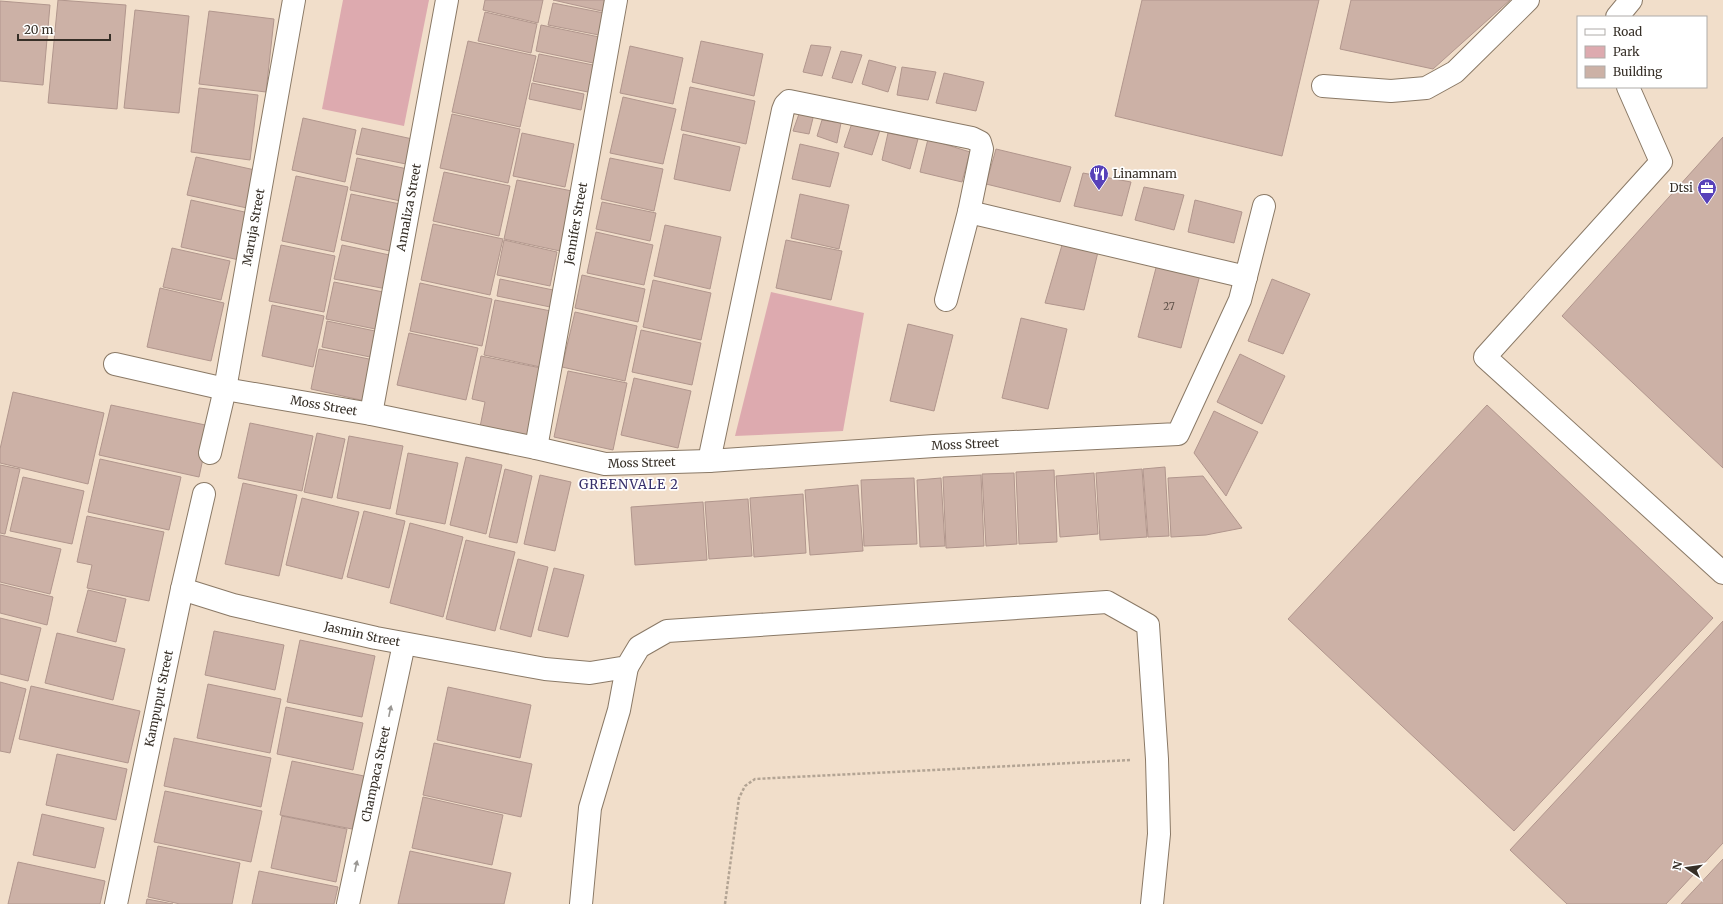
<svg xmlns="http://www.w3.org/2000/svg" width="1723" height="904" font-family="Merriweather,serif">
<rect width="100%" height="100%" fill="#f1deca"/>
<g fill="#ddaaaf">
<path d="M343,0H429L404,126L322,109Z"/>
<path d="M771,292L864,313L843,431L735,436Z"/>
</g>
<g fill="#ccb1a6" stroke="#b1968d">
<path d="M58,0L126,5L117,109L48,103Z"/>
<path d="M485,0H543L538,23L483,10Z"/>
<path d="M553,0H609L606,12Z"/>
<path d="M1142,0H1319L1282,156L1115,116Z"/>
<path d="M1351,0H1510L1433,69L1340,49Z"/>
<path d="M0,1L50,5L43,85L0,81Z"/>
<path d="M553,3L609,14L604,36L548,25Z"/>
<path d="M135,10L189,16L179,113L124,108Z"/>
<path d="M209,11L274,19L266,92L199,84Z"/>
<path d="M485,12L537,24L531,53L478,41Z"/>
<path d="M541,25L604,38L598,64L536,51Z"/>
<path d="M468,41L536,56L520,127L452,112Z"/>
<path d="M701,41L763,54L754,96L692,82Z"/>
<path d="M811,45L831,47L822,76L803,72Z"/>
<path d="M630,46L683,58L673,104L620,93Z"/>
<path d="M841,51L862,55L852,83L832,78Z"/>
<path d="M539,54L598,66L593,93L533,81Z"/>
<path d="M869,60L896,67L888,92L862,84Z"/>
<path d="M902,67L936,72L928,100L897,95Z"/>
<path d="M944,73L984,82L976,111L936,103Z"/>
<path d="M532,83L584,94L581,110L529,99Z"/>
<path d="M690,87L755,101L746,144L681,130Z"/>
<path d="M199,88L258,95L250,160L191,152Z"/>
<path d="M623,97L676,109L663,164L610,153Z"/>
<path d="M800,111L814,114L809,134L793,131Z"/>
<path d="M452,114L520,129L508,183L440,168Z"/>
<path d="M303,118L356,130L345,182L292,170Z"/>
<path d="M822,120L841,123L837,143L817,136Z"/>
<path d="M852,123L880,130L872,155L844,147Z"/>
<path d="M362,128L417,140L411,165L356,154Z"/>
<path d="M522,133L574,144L565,187L513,176Z"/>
<path d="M888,133L918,139L910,169L882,160Z"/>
<path d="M683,134L740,147L730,191L674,179Z"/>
<path d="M1723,137V468L1562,316Z"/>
<path d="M928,139L970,152L962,182L920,172Z"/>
<path d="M800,144L839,153L830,187L792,179Z"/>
<path d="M996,149L1071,167L1060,202L986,184Z"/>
<path d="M196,157L255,170L247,208L187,195Z"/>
<path d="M357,158L412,170L405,202L350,190Z"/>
<path d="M610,158L663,169L654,211L601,199Z"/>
<path d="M444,172L510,186L499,236L433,221Z"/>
<path d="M1083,173L1131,182L1122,216L1074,206Z"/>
<path d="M296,176L348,187L334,252L282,241Z"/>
<path d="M517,180L572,191L560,251L504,239Z"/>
<path d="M1144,187L1184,195L1174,230L1135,220Z"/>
<path d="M351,194L400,204L390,251L341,240Z"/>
<path d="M800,194L849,205L839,249L791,238Z"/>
<path d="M191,200L249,213L239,260L181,247Z"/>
<path d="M1195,200L1242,212L1234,243L1188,232Z"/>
<path d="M602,202L656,213L650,241L596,229Z"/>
<path d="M433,224L503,239L490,295L421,280Z"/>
<path d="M665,225L721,237L710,289L654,276Z"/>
<path d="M596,232L653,245L644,285L587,273Z"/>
<path d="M504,240L557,252L550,286L497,275Z"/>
<path d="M786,240L842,251L831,300L776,288Z"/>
<path d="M281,245L335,256L324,312L269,301Z"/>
<path d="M342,245L399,257L392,290L334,279Z"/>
<path d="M1062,245L1098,252L1084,310L1045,303Z"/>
<path d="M172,248L230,261L221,300L163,287Z"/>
<path d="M1157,264L1200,275L1181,348L1138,337Z"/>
<path d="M582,275L645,289L638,322L575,308Z"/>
<path d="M500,279L558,291L555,308L497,296Z"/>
<path d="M1272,279L1310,294L1283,354L1248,341Z"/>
<path d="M653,280L711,293L701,340L643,327Z"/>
<path d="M334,282L393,294L385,331L326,319Z"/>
<path d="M420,283L492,299L482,346L410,331Z"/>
<path d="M160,288L224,303L211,361L147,347Z"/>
<path d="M495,300L556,312L545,368L484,355Z"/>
<path d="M272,305L324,316L313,367L262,356Z"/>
<path d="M575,312L637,326L625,381L562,367Z"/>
<path d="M1021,318L1067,329L1048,409L1002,398Z"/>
<path d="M327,321L375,331L370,357L322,347Z"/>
<path d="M908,324L953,335L934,411L890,401Z"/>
<path d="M641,330L701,343L692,385L632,372Z"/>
<path d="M409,333L478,348L466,400L397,385Z"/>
<path d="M319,349L374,360L365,401L311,389Z"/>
<path d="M1240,354L1285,376L1262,424L1217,402Z"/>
<path d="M481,356L541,368L527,437L480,427L485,402L472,399Z"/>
<path d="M568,371L627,383L613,450L554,437Z"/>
<path d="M634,378L691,391L678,448L621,435Z"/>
<path d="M13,392L104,413L88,484L0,463V449Z"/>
<path d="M111,405L210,426L199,477L99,455Z"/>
<path d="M1487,405L1713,618L1514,831L1288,619Z"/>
<path d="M1214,411L1258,432L1226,496L1194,453Z"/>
<path d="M250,423L313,436L302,491L238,478Z"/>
<path d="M317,433L345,439L332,498L304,492Z"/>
<path d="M349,436L403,446L390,509L337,498Z"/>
<path d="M408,453L458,463L445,524L396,514Z"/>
<path d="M466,457L502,465L486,534L450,525Z"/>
<path d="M100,459L181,477L169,530L88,512Z"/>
<path d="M0,465L20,469L5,534L0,533Z"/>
<path d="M1165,467L1169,536L1148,537L1143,469Z"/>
<path d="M505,469L532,476L517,543L489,537Z"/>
<path d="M1142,469L1147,537L1100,540L1096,473Z"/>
<path d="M1054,470L1057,542L1019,544L1016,472Z"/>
<path d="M1014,473L1017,544L986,546L982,474Z"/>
<path d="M1094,473L1098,534L1060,537L1056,476Z"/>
<path d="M540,475L571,482L555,551L524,544Z"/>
<path d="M981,475L984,546L946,548L943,477Z"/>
<path d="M1203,476L1242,528L1206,535L1171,537L1168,478Z"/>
<path d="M23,477L84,491L72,544L10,531Z"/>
<path d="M914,478L917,544L864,546L861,480Z"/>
<path d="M941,478L945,546L920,547L917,480Z"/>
<path d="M243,483L297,495L279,576L225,564Z"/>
<path d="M858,485L863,551L810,555L805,490Z"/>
<path d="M803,494L806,553L754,557L750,498Z"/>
<path d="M302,498L359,512L342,579L286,565Z"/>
<path d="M748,499L752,556L709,559L705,502Z"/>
<path d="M703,502L707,560L635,565L631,507Z"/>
<path d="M364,511L405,521L389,588L347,577Z"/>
<path d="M87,516L164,532L149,601L87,588L92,565L77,562Z"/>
<path d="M410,523L463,537L443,617L390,603Z"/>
<path d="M0,535L61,549L50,594L0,582Z"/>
<path d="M466,540L515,552L495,631L446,619Z"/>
<path d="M518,559L548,567L531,637L500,629Z"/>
<path d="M554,568L584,575L568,637L538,630Z"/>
<path d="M0,584L53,597L47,625L0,613Z"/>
<path d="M88,590L126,599L116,642L77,632Z"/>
<path d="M0,618L41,628L28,681L0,674Z"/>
<path d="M1723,621V843L1666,904H1567L1510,850Z"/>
<path d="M214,631L284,645L275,690L205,675Z"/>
<path d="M57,633L125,649L113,700L45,683Z"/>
<path d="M300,640L375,656L362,717L287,702Z"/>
<path d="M0,682L26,689L10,753L0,751Z"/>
<path d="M208,684L281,699L270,753L197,738Z"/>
<path d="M31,686L140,711L128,763L19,739Z"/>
<path d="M448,687L531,705L520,758L437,740Z"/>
<path d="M286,707L363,723L353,770L277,754Z"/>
<path d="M174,738L271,758L261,807L164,786Z"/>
<path d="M434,743L532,764L521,817L423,795Z"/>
<path d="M57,754L127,769L116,820L46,805Z"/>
<path d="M292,761L364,776L352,829L280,815Z"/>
<path d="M165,791L262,811L251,862L154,842Z"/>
<path d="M423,797L503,815L492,865L412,848Z"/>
<path d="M42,814L104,828L95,868L33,855Z"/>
<path d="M282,816L347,829L336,882L271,868Z"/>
<path d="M158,846L240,863L232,904H180L148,897Z"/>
<path d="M410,851L511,873L504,904H398Z"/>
<path d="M1723,859V904H1681Z"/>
<path d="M18,862L105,881L100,904H8Z"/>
<path d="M259,871L338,887L334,904H252Z"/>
<path d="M147,899L173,904H146Z"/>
</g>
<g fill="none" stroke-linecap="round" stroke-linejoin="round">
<g stroke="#8a7966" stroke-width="24">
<g id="minor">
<path d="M1617,17L1631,0"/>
<path d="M1323,86L1391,91L1426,88L1455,72L1528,0"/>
<path d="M1628,87L1661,162L1485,357L1723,573"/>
<path d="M969,212L1246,277"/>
<path id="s1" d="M115,364L225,389L371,414L536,448L605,464L709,461L934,446L1178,434L1240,300L1264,206"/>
<path id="s2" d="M371,414L447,0"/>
<path id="s3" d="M536,448L616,0"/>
<path id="s4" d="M210,453L225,389L294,0"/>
<path d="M709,461L783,110L785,105L789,101L972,138L980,142L982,149L969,212L946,300"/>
<path id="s5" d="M182,589L233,605L376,638L545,669L590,673L627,667L639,647L667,631L1107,602L1148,625L1157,759L1159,834L1152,904"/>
<path id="s6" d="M116,904L182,589L204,494"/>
<path id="s7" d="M348,904L404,644"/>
<path d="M581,904L590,808L619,710L627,667"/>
</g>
</g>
<path stroke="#b3a494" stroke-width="2.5" stroke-dasharray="3 2" stroke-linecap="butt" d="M725,904L739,798L745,786L755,779L1131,760"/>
<use href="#minor" stroke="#fff" stroke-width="22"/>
</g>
<defs><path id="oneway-solid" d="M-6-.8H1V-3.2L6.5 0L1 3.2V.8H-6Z"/></defs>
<g fill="#9a9793">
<use href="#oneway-solid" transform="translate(390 711) rotate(-78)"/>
<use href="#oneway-solid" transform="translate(356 866) rotate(-78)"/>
</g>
<defs>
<g id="restaurant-pin" transform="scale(1)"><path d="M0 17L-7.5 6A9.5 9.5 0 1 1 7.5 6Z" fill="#5741b9" stroke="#fff"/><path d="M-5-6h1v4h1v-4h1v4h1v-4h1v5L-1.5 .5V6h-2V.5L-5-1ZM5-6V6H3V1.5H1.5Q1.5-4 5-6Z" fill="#fff"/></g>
<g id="office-pin" transform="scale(1)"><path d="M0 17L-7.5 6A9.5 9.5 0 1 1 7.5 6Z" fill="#5741b9" stroke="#fff"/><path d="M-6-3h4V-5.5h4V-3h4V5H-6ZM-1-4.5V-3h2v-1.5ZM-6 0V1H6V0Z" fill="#fff"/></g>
</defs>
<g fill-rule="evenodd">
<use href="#restaurant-pin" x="1099" y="174"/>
<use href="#office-pin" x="1707" y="188"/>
</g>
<g text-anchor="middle" stroke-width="3.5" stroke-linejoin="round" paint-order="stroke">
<g font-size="10" fill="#5c5047">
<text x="1169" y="310">27</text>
</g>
<g font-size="12" fill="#362f27" stroke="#fff" text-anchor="start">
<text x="1113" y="178">Linamnam</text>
<text x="1693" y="192" text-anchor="end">Dtsi</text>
</g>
<g font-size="12" fill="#362f27" stroke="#fff">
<text dy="4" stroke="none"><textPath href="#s2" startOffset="210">Annaliza Street</textPath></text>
<text dy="4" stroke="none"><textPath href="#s3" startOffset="228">Jennifer Street</textPath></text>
<text dy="4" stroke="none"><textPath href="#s4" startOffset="230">Maruja Street</textPath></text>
<text dy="4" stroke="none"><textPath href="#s1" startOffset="213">Moss Street</textPath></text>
<text dy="4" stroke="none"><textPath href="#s1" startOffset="861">Moss Street</textPath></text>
<text dy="4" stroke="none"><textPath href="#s1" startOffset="537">Moss Street</textPath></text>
<text dy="4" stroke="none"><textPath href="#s5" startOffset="186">Jasmin Street</textPath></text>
<text dy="4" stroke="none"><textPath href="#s6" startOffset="210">Kampuput Street</textPath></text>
<text dy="4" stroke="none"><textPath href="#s7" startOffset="133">Champaca Street</textPath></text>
</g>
<g font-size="13" letter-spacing="1" fill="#362f6a" stroke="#fff">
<text x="629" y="489">GREENVALE 2</text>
</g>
</g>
<rect x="1577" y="16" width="130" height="72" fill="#ffffff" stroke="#afaca9"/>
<rect x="1585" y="29" width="20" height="6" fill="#ffffff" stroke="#afaca9"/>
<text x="1613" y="36" font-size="12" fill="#362f27">Road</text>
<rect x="1585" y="46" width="20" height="12" fill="#ddaaaf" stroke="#afaca9"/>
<text x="1613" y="56" font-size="12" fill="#362f27">Park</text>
<rect x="1585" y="66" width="20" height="12" fill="#ccb1a6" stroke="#afaca9"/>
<text x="1613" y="76" font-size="12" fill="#362f27">Building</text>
<g transform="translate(1687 868) rotate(283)" stroke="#ffffff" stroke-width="3" paint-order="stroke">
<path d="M0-3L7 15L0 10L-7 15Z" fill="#362f27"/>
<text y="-6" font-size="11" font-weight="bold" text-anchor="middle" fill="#362f27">N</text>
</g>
<path d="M18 34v6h92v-6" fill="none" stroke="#362f27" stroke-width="2"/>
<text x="24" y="34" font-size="12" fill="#362f27" stroke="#ffffff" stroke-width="3" paint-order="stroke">20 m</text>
</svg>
